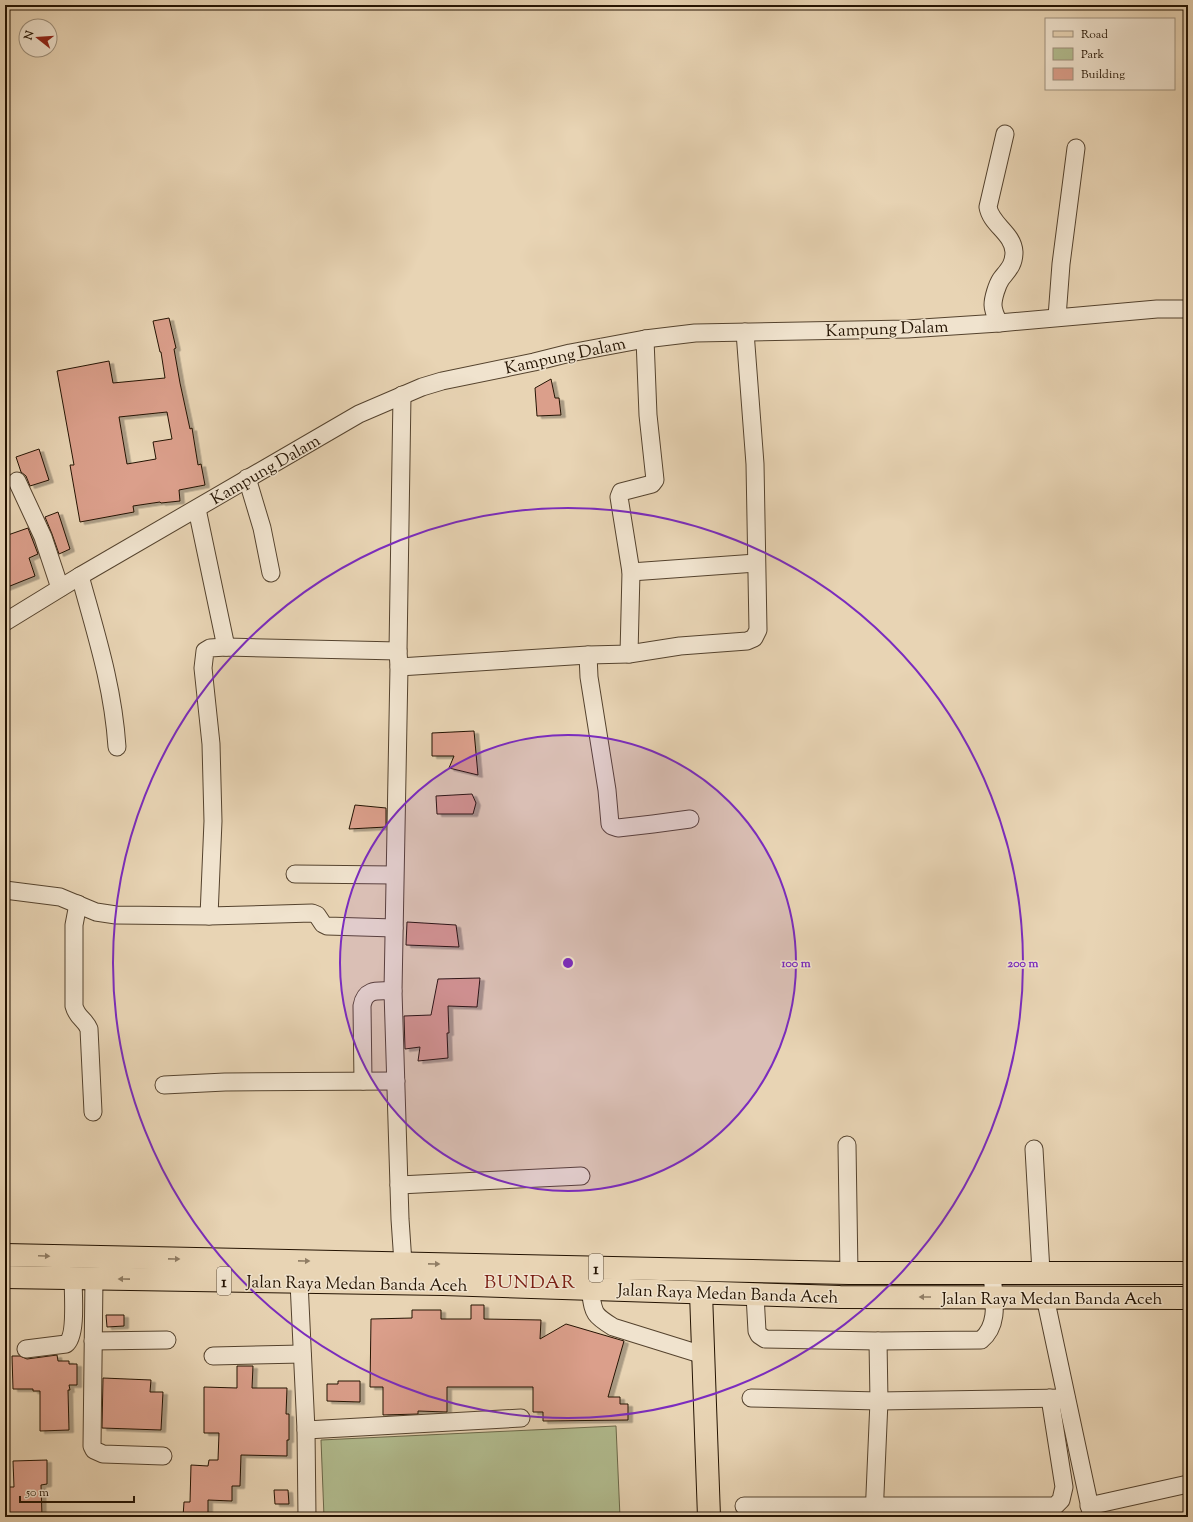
<svg xmlns="http://www.w3.org/2000/svg" width="1193" height="1522" font-family="'Sorts Mill Goudy',serif">
<defs>
<filter id="shadow"><feDropShadow dx="4.5" dy="2.5" stdDeviation="0" flood-color="#0004"/></filter>
</defs>
<rect width="100%" height="100%" fill="#e8d4b4"/>
<filter id="stains"><feTurbulence type="fractalNoise" baseFrequency=".005" numOctaves="4"/><feColorMatrix values="0 0 0 0 .2 0 0 0 0 .09 0 0 0 0 .02 0 0 0 .5 -.17"/></filter>
<radialGradient id="worn" r=".72"><stop offset=".6" stop-color="#630" stop-opacity="0"/><stop offset="1" stop-color="#630" stop-opacity=".3"/></radialGradient>
<path fill="#b2bd90" stroke="#6b6849" d="M616,1426L620,1517H324L321,1440Z"/>
<g fill="#db9f8b" stroke="#241302" fill-rule="evenodd" filter="url(#shadow)">
<path d="M169,318L176,348L174,349L180,383L190,429L192,428L198,465L201,464L205,485L179,490L180,501L161,503L160,502L133,506L134,512L80,522L70,465H74L57,371L109,361L113,383L165,378L161,352H160L153,321ZM167,412L172,439L153,442L156,459L127,464L119,417Z"/>
<path d="M551,379L555,398H559L561,415L537,416L535,388Z"/>
<path d="M39,449L49,480L30,486L26,476L21,472L16,457Z"/>
<path d="M58,512L70,549L59,554L52,534L45,517Z"/>
<path d="M28,528L38,554L29,558L35,576L5,588V536Z"/>
<path d="M474,731L478,775L449,768L454,756H432V733Z"/>
<path d="M472,794L476,803L473,814H437L436,796Z"/>
<path d="M355,805L386,808V827L349,829Z"/>
<path d="M407,922L456,925L459,947L406,945Z"/>
<path d="M480,978L477,1007L448,1006L449,1033H447L448,1058L418,1061L420,1047L405,1049L404,1016L431,1015L438,979Z"/>
<path d="M471,1305H484V1319L541,1320L540,1339L566,1324L624,1341L608,1397H620V1404H628V1420L543,1421V1412H533V1387H447V1412L418,1411V1414L383,1415V1387H370L371,1319L412,1318V1310H441V1319H471Z"/>
<path d="M106,1315H124V1326L107,1327Z"/>
<path d="M57,1355L58,1361H69V1364H77V1385H69L70,1390H68L69,1430L40,1431V1391H33V1389H13L12,1356H20L27,1359Z"/>
<path d="M237,1366H253L252,1388H287L286,1414H289V1440H287V1456L241,1455L240,1486H232V1501L208,1500V1517H183L184,1502H190L191,1465L208,1466L209,1460H218L219,1433H204V1387L237,1388Z"/>
<path d="M103,1378L151,1380L150,1392H163L161,1430L102,1428Z"/>
<path d="M338,1381H360V1402L327,1401V1384H338Z"/>
<path d="M47,1460V1484L41,1485L42,1517L5,1516V1498H7V1487H14L13,1461Z"/>
<path d="M274,1490H288L289,1504H275Z"/>
</g>
<g fill="none" stroke-linecap="round" stroke-linejoin="round">
<g stroke="#55432e" stroke-width="19">
<g id="minor">
<path d="M1057,317L1061,264L1076,148"/>
<path d="M999,323C996,317 993,311 993,305C993,298 997,285 1001,279C1008,270 1014,265 1014,252C1013,233 991,225 988,207L1005,134"/>
<path d="M402,395L398,651L399,667L393,991L400,1219L403,1263"/>
<path d="M247,478L262,528L271,573"/>
<path d="M17,481L43,537L60,588"/>
<path d="M197,509L226,647"/>
<path d="M631,572L756,563"/>
<path d="M80,576C96,634 113,686 117,747"/>
<path d="M5,622L80,576L359,414L422,387L442,381L534,362L570,353L645,339L695,333L907,329L999,323L1157,309H1188"/>
<path d="M629,654L680,646L747,641L754,638L758,630L755,464L745,332"/>
<path d="M588,655L589,677L607,790L610,824L612,826L618,828L653,824L690,819"/>
<path d="M399,667L588,655L629,654L631,572L619,497L621,492L652,484L655,480L648,415L645,339"/>
<path d="M295,874L394,875"/>
<path d="M5,890L60,897L96,912L116,915L209,916L213,821L211,744L203,668L205,651L210,648L226,647L398,651"/>
<path d="M78,904L74,925V1006C77,1018 85,1019 89,1029L93,1112"/>
<path d="M209,916L312,913L317,915L323,924L327,926L394,928"/>
<path d="M363,1081L362,1006C365,988 378,991 393,991"/>
<path d="M164,1085L225,1082L396,1081"/>
<path d="M847,1145L849,1273"/>
<path d="M1034,1149L1041,1272"/>
<path d="M399,1185L581,1176"/>
<path d="M94,1278L92,1446L94,1450L103,1454L163,1456"/>
<path d="M299,1282L306,1430L307,1517"/>
<path d="M590,1290C594,1313 592,1314 613,1327L703,1355"/>
<path d="M755,1295L757,1331L759,1335L765,1339L878,1341L981,1340C1001,1324 993,1295 992,1272"/>
<path d="M1045,1297L1092,1517"/>
<path d="M93,1341L167,1340"/>
<path d="M26,1349L66,1344C77,1336 73,1292 73,1278"/>
<path d="M213,1356L302,1354"/>
<path d="M751,1398L879,1401L1066,1398"/>
<path d="M306,1430L521,1418"/>
<path d="M744,1506H1055L1061,1500L1064,1487L1050,1398"/>
<path d="M1089,1506L1188,1484"/>
<path d="M874,1517L879,1401L878,1341"/>
</g>
</g>
<g stroke="#241302" stroke-width="24">
<path id="major" d="M701,1293L709,1517"/>
</g>
<g stroke="#241302" stroke-width="24">
<g id="highway">
<path d="M5,1255L849,1273H1188"/>
<path d="M5,1277L443,1284L840,1297L1188,1298"/>
</g>
</g>
<use href="#minor" stroke="#f0e3ce" stroke-width="17"/>
<use href="#major" stroke="#e8d4b4" stroke-width="22"/>
<use href="#highway" stroke="#e8d4b4" stroke-width="22"/>
</g>
<defs><path id="oneway-solid" d="M-6-.8H1V-3.2L6.5 0L1 3.2V.8H-6Z"/></defs>
<g fill="#907d64">
<use href="#oneway-solid" transform="translate(44 1256) rotate(2)"/>
<use href="#oneway-solid" transform="translate(174 1259) rotate(1)"/>
<use href="#oneway-solid" transform="translate(304 1261) rotate(1)"/>
<use href="#oneway-solid" transform="translate(434 1264) rotate(1)"/>
<use href="#oneway-solid" transform="translate(124 1279) rotate(-179)"/>
<use href="#oneway-solid" transform="translate(925 1297) rotate(180)"/>
</g>
<circle cx="568" cy="963" r="228" fill="#7b2cbf" fill-opacity=".12"/>
<g fill="none" stroke="#7b2cbf" stroke-width="2">
<circle cx="568" cy="963" r="228"/>
<circle cx="568" cy="963" r="455"/>
</g>
<g text-anchor="middle" stroke-width="3" stroke-linejoin="round" paint-order="stroke">
<g fill="#f0e3ce" stroke="#61513f" stroke-width="1">
<rect x="589" y="1254" width="14" height="28" rx="3"/>
<rect x="217" y="1267" width="14" height="28" rx="3"/>
</g>
<g font-size="16" font-weight="bold" fill="#241302">
<text x="596" y="1274">1</text>
<text x="224" y="1287">1</text>
</g>
<g font-size="17" fill="#241302" stroke="#f0e3ce">
<text transform="translate(887 328) rotate(-2)" y="6">Kampung Dalam</text>
<text transform="translate(565 355) rotate(-12)" y="6">Kampung Dalam</text>
<text transform="translate(265 469) rotate(-30)" y="6">Kampung Dalam</text>
<text transform="translate(357 1283) rotate(1)" y="6">Jalan Raya Medan Banda Aceh</text>
<text transform="translate(728 1293) rotate(2)" y="6">Jalan Raya Medan Banda Aceh</text>
<text x="1052" y="1304">Jalan Raya Medan Banda Aceh</text>
</g>
<g font-size="19" letter-spacing="1" fill="#7a1f14" stroke="#f0e3ce">
<text x="530" y="1288">BUNDAR</text>
</g>
</g>
<circle cx="568" cy="963" r="6" fill="#7b2cbf" stroke="#f0e3ce" stroke-width="2"/>
<g font-size="12" text-anchor="middle" font-weight="bold" fill="#7b2cbf" stroke="#f0e3ce" stroke-width="3" stroke-linejoin="round" paint-order="stroke">
<text x="796" y="967">100 m</text>
<text x="1023" y="967">200 m</text>
</g>
<rect width="1193" height="1522" fill="none" stroke="#e8d4b4" stroke-width="20"/>
<rect x="6" y="6" width="1181" height="1510" fill="none" stroke="#241302" stroke-width="2"/>
<rect x="10" y="10" width="1173" height="1502" fill="none" stroke="#241302"/>
<rect x="1045" y="18" width="130" height="72" fill="#f0e3ce" stroke="#9e907c"/>
<rect x="1053" y="31" width="20" height="6" fill="#e8d4b4" stroke="#9e907c"/>
<text x="1081" y="38" font-size="12" fill="#241302">Road</text>
<rect x="1053" y="48" width="20" height="12" fill="#b2bd90" stroke="#9e907c"/>
<text x="1081" y="58" font-size="12" fill="#241302">Park</text>
<rect x="1053" y="68" width="20" height="12" fill="#db9f8b" stroke="#9e907c"/>
<text x="1081" y="78" font-size="12" fill="#241302">Building</text>
<g transform="translate(38 38) rotate(287)"><circle r="19" fill="#f0e3ce" stroke="#9e907c"/>
<path d="M0-3L7 15L0 10L-7 15Z" fill="#8f2418"/>
<text y="-6" font-size="11" font-weight="bold" text-anchor="middle" fill="#241302">N</text>
</g>
<path d="M20 1496v6h114v-6" fill="none" stroke="#241302" stroke-width="2"/>
<text x="26" y="1496" font-size="12" fill="#241302" stroke="#f0e3ce" stroke-width="3" paint-order="stroke">50 m</text>
<rect width="100%" height="100%" filter="url(#stains)"/>
<rect width="100%" height="100%" fill="url(#worn)"/>
</svg>
